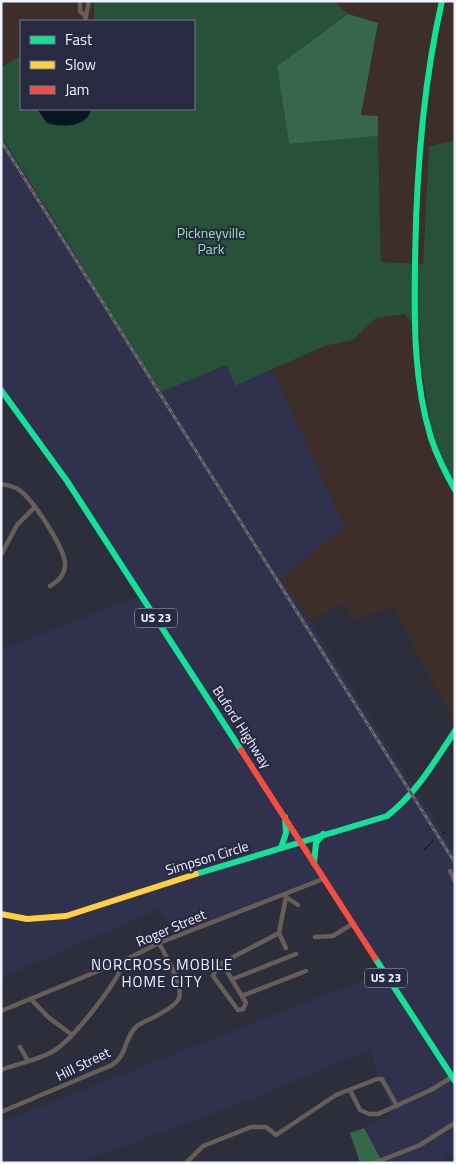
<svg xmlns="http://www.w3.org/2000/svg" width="456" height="1164" font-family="'Titillium Web',sans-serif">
<rect width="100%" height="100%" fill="#2d2e3b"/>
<path fill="#2f314d" d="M1,136L70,245L123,337L161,392L228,365L236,386L272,369L345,527L282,577L455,852V1159L449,1153L443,1152L449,1161L447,1163H399L398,1160L383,1163L364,1128L394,1114L379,1082L370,1049L250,1100L78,1163H1V1122L381,973L326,879L180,936L159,909L1,978V650L139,596L42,447L1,392Z"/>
<g fill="#3e2e2a">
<path d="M1,1H94V21H21V55L1,68Z"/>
<path d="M334,1H455V140L429,146L423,264L381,262L378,116L361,115L378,23L348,14Z"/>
<path d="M405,314L420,334L421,366L431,428L455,486V724L393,606L352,621L343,603L310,621L282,577L345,527L272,369L324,346L353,340L376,318Z"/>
</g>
<path fill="#285139" d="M94,1H334L348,14L277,66L289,144L378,136L381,262L423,264L429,146L455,140V486L436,445L431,428L421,366L420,334L405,314L376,318L353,340L324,346L235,386L227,365L161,392L123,337L70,245L1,136V68L21,55V109H194V21H94Z"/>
<g fill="#37674b">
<path d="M348,14L378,23L361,115L378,116V136L289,144L277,66Z"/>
<path d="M364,1128L383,1163H360L350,1133Z"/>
</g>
<path fill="#071521" d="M37,109H91C88,127 62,128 47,123Z"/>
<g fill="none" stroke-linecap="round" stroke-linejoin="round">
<g stroke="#071521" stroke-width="1">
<path d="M442,834L445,832"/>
<path d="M424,850L433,841"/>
</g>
<g stroke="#695e57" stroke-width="4.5">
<path d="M80,1V11L85,16"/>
<path d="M85,21L89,1"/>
<path d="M1,484C10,485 19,488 25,495C36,506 67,551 65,566C64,576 58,581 50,586"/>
<path d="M1,555L17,525L34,508"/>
<path d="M450,871L455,881"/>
<path d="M286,897L298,905"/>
<path d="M279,933L286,948"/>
<path d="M315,937L333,936L352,924"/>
<path d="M222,963L246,1003L243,1009L238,1010L213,976L218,965L279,933L286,897"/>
<path d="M233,979L296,954"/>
<path d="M244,995L306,971"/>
<path d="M31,999L48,1017L71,1034"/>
<path d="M1,1011L125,960L159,943L323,879"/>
<path d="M20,1047L28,1061"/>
<path d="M1,1070C17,1064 37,1060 52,1052C73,1040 117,983 125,960"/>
<path d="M350,1090L360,1110L369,1114H378L431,1090L452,1077"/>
<path d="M1,1112L112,1065C127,1056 124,1038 136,1027C141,1022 150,1020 156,1016C163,1012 174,1007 178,1000C186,988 165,955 159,943"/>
<path d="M186,1163L203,1146L251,1127H266L276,1135L336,1095L377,1079H382L397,1106"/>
<path d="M374,1163L420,1145L455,1123"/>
</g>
<g stroke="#16e098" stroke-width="6">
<path d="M442,1C422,88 416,176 415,265C414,323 414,383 431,438C437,456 446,474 455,490"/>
<path d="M1,390L67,481L241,750"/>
<path d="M281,848L286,833L285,817"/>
<path d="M314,863L316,843L323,834"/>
<path d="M196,874L387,816C417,793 434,762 455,731"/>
<path d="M375,958L455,1081"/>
</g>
<path stroke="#ffcf43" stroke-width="6" d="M1,914L27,919L66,916L196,874"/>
<path stroke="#f24e42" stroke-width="6" d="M241,750L375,958"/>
<g stroke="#706a69" stroke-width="3">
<path id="rail" d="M1,141L455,863"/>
</g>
<use href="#rail" stroke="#272a41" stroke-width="1" stroke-dasharray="4" stroke-linecap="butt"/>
</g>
<g text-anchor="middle" stroke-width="4.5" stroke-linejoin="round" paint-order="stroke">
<g fill="#272a41" stroke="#b3b6c6" stroke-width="1">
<rect x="135" y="608.5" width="42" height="19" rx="4"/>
<rect x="365" y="968.5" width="42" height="19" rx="4"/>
</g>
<g font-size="12" font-weight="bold" fill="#eff2ff">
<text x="156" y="622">US 23</text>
<text x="386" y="982">US 23</text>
</g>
<g font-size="14" fill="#90e2ac" stroke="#272a41">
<text x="211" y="238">Pickneyville<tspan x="211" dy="16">Park</tspan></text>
</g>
<g font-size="14" fill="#eff2ff" stroke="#272a41">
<text transform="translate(242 727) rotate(57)" y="5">Buford Highway</text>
<text transform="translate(207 858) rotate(-17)" y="5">Simpson Circle</text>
<text transform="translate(171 928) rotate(-23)" y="5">Roger Street</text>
<text transform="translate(83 1064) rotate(-26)" y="5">Hill Street</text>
</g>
<g font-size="15" letter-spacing="1" fill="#eff2ff" stroke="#272a41">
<text x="162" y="970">NORCROSS MOBILE<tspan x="162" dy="17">HOME CITY</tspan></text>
</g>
</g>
<rect width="456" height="1164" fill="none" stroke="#eff2ff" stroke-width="5"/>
<rect x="20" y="20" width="175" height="90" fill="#272a41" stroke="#777a8d"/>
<rect x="30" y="36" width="25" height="8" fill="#16e098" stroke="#777a8d"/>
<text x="65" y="45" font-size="15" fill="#eff2ff">Fast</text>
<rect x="30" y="61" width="25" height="8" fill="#ffcf43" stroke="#777a8d"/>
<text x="65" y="70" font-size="15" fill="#eff2ff">Slow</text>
<rect x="30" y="86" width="25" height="8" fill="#f24e42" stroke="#777a8d"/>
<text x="65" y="95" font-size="15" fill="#eff2ff">Jam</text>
</svg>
